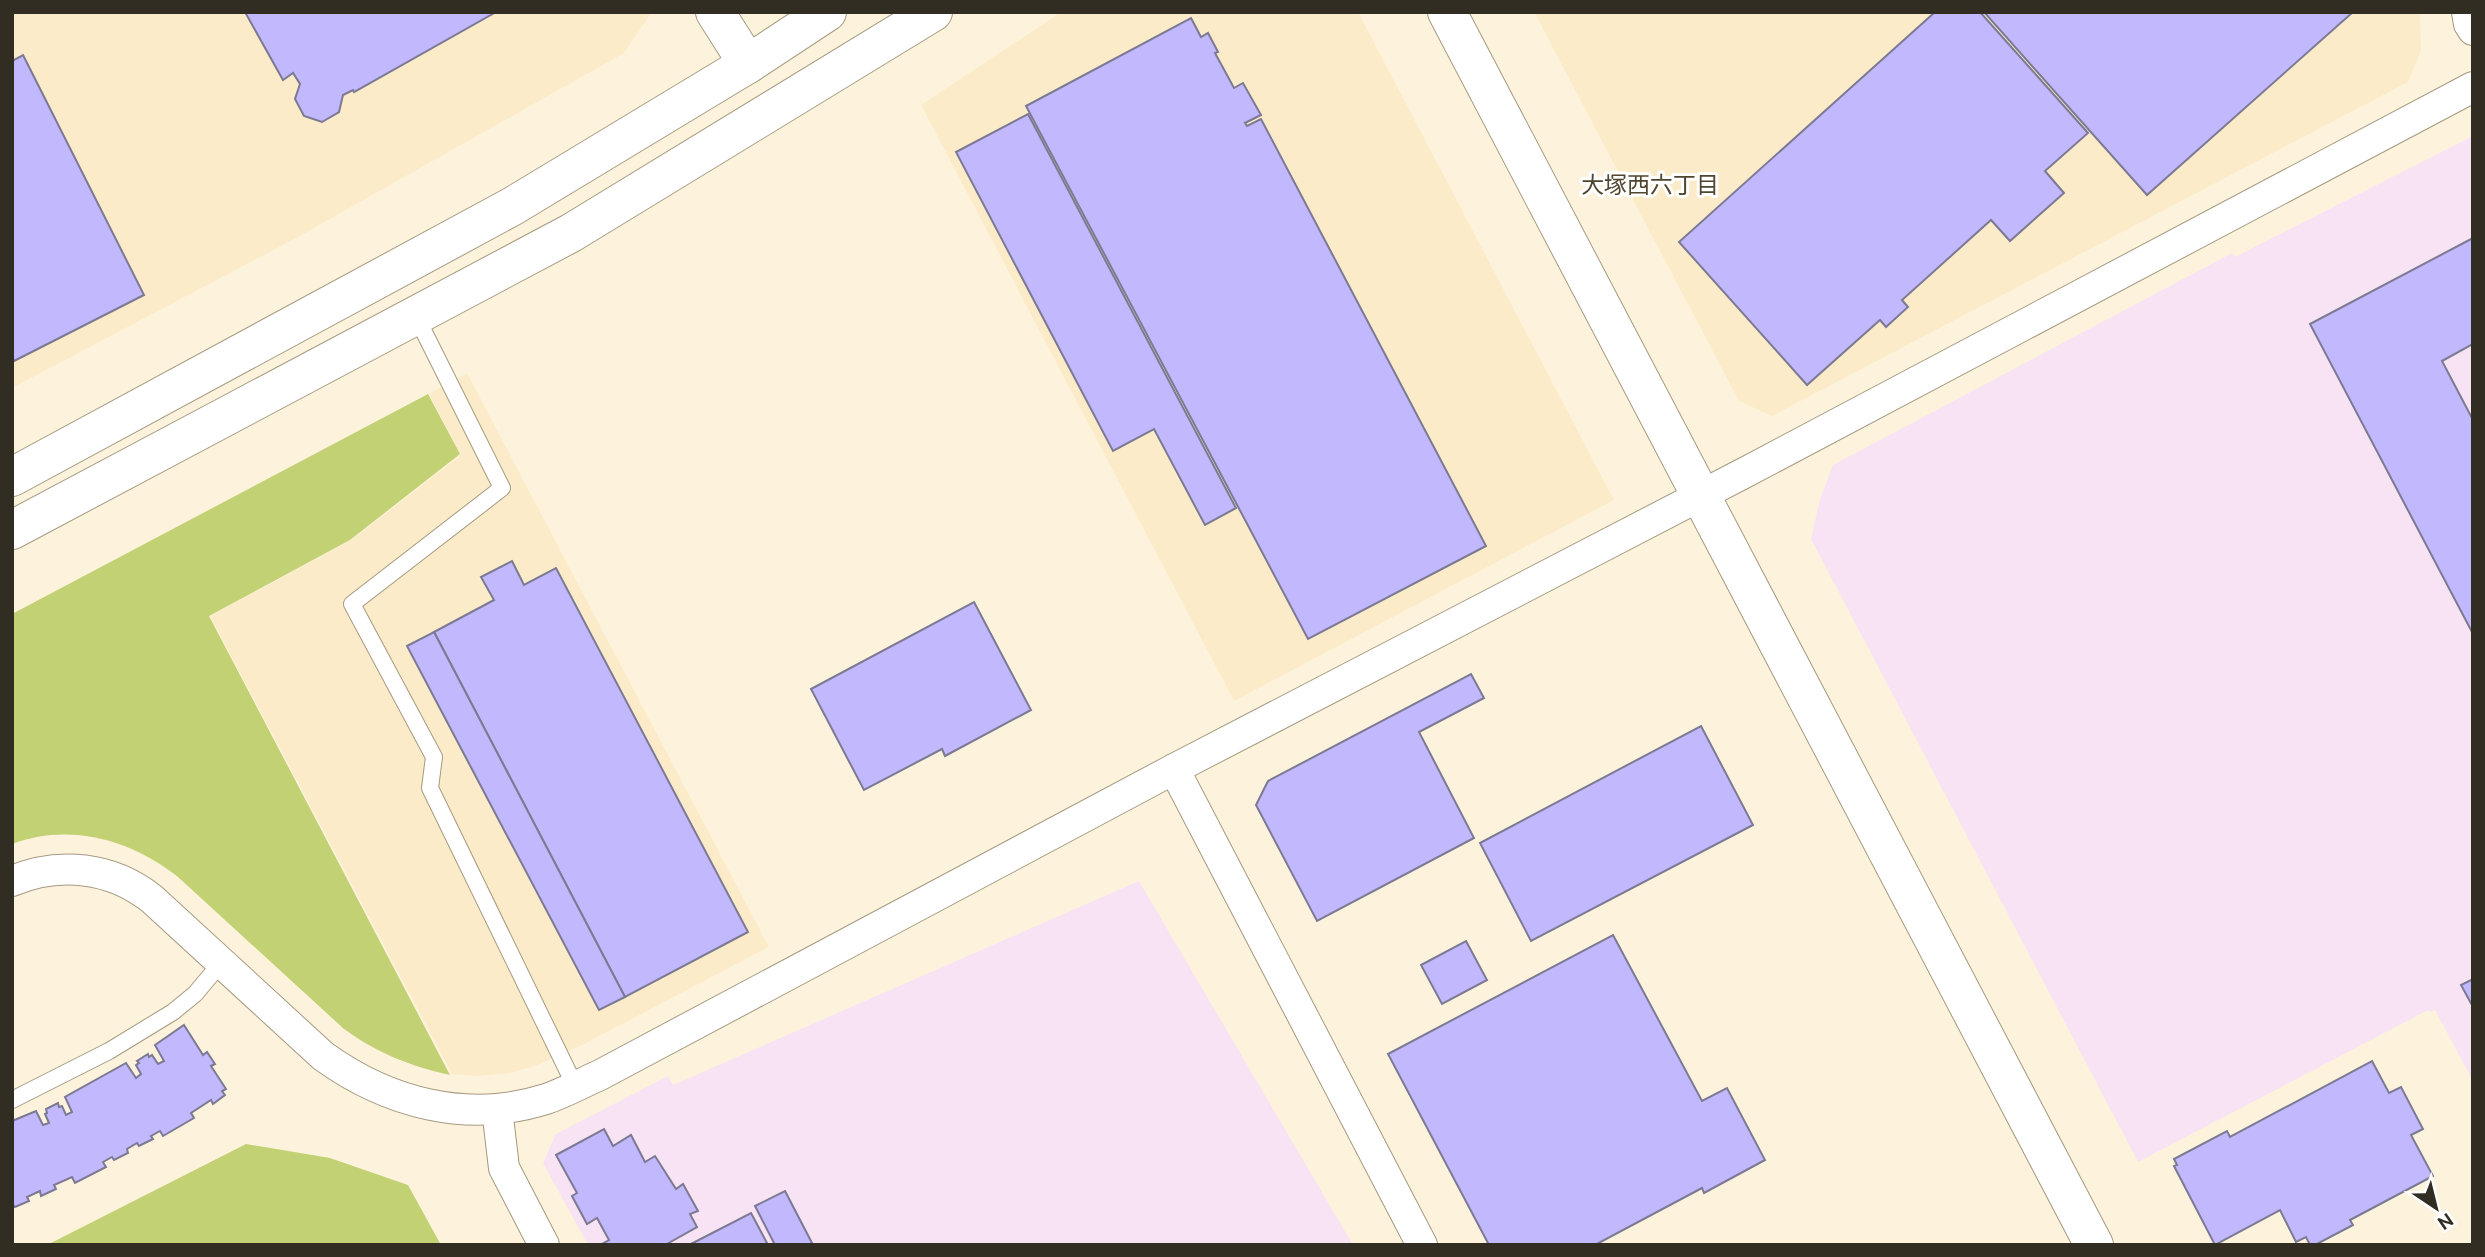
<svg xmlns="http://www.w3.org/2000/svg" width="2485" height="1257" font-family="Ubuntu,'Noto Sans JP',sans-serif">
<rect width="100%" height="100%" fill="#fdf3dd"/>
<g fill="#fbebc9">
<path d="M12,12H652L624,53L298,237L12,388Z"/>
<path d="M1061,12H1358L1614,500L1234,701L921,105Z"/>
<path d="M1534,12H2420L2421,51L2408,82L1772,416L1739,401Z"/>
<path d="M467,373L769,947L584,1044L537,1065L510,1073L478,1076L452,1074L210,616L350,541L461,455L429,394Z"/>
</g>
<g fill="#f7e3f3">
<path d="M2473,136V1081L2435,1010L2430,1012L2428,1010L2138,1162L1811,539L1820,499L1833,465L2232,253L2235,257Z"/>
<path d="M1139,881L1353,1245H588L543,1163L556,1134L668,1076L673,1085Z"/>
</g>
<g fill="#c2d173">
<path d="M428,394L460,454L350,540L209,616L450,1075C410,1066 377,1053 344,1029L178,877C132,840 70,822 12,844V614Z"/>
<path d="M246,1144L330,1158L408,1185L441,1245H47Z"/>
</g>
<g fill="#c1b8fe" stroke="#7c7a93" stroke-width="2">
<path d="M245,12H496L354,92L353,90L343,95L339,112L322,122L304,116L295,99L300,84L293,73L283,80Z"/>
<path d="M1935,12H1980L2088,133L2045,171L2064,193L2010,241L1991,220L1902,300L1908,307L1886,327L1880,320L1807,385L1679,242Z"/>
<path d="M1984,12H2353L2147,195Z"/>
<path d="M1191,18L1201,37L1208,33L1218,52L1215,53L1234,88L1243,83L1261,115L1245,123L1247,126L1261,119L1486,546L1308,639L1026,106Z"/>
<path d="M23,55L144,295L14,361L12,356V61Z"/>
<path d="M1028,114L1236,508L1205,525L1154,429L1113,451L956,152Z"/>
<path d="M2473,238V344L2442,361L2473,420L2472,632L2310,324Z"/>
<path d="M512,561L524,585L556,568L748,932L625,997L434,632L494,600L481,577Z"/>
<path d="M974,602L1031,710L945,756L942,749L864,790L811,689Z"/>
<path d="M434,632L625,997L599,1010L407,646Z"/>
<path d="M1471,674L1484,698L1419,732L1474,838L1317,921L1256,805L1268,781Z"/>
<path d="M1701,726L1753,825L1531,941L1480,843Z"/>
<path d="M1613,935L1702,1101L1727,1088L1765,1160L1704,1193L1702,1188L1595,1245H1489L1388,1054Z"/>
<path d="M1466,941L1487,980L1442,1004L1421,965Z"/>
<path d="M2473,979V1007L2461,985Z"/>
<path d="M184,1025L203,1055L207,1052L215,1064L211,1066L226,1089L222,1091L225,1095L213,1104L211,1100L191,1113L194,1118L163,1136L160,1131L151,1136L153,1139L139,1146L137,1143L127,1149L128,1153L114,1160L112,1157L103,1162L106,1167L75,1183L72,1177L54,1185L56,1189L41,1196L40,1191L27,1197L29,1201L15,1207L12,1204V1121L36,1111L43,1125L49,1123L45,1114L47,1113L46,1109L58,1103L59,1107L62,1106L66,1115L72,1112L65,1097L126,1063L136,1078L141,1074L136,1065L139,1063L137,1061L148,1054L149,1057L152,1055L158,1064L164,1061L155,1045Z"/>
<path d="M2372,1061L2389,1093L2401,1087L2423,1129L2411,1135L2433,1176L2350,1220L2353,1225L2315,1245H2310L2306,1237L2296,1242L2280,1210L2215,1245L2174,1166L2177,1165L2174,1159L2227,1131L2230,1137Z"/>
<path d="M604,1129L613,1146L631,1135L645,1162L655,1156L676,1189L683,1184L698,1211L690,1214L697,1227L665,1245H600L609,1240L597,1218L587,1224L572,1196L577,1193L556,1155Z"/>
<path d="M785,1191L812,1243L809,1245H775L755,1206Z"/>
<path d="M751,1213L768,1245H689Z"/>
</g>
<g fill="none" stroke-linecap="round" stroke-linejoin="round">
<g stroke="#a59a80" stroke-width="18">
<g id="service">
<path d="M416,316L502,488L352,604L434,757L430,788L575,1086"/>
<path d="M12,1100L109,1051L173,1012L195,994L221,963"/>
</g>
</g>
<g stroke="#a59a80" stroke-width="32">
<g id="minor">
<path d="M2467,12L2469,24L2473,30"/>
<path d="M1174,769L1422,1245"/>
<path d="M12,881C59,861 112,867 152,899L323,1056C388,1103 467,1124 546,1099C564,1093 582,1083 600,1075L1174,769L1746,472L2473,87"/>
<path d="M497,1109L504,1168L544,1245"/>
</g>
</g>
<g stroke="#a59a80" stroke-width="40">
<g id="tertiary">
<path d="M715,12L748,64"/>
<path d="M1447,12L2094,1245"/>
<path d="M12,477L513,206L748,64L827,12"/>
<path d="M12,530L571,233L933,12"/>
</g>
</g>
<use href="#service" stroke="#fff" stroke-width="16"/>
<use href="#minor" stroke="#fff" stroke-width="30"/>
<use href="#tertiary" stroke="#fff" stroke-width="38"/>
</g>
<g text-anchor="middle" stroke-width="6" stroke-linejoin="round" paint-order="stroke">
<g font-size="23" fill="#50452f" stroke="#fff">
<text x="1650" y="193">大塚西六丁目</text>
</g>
</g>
<rect width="2485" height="1257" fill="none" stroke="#322d23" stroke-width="28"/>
<g transform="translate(2436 1208) rotate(145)" stroke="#ffffff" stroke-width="5" paint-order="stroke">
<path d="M0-5L12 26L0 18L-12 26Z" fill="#322d23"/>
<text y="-10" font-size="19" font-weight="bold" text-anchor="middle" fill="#322d23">N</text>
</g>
</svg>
